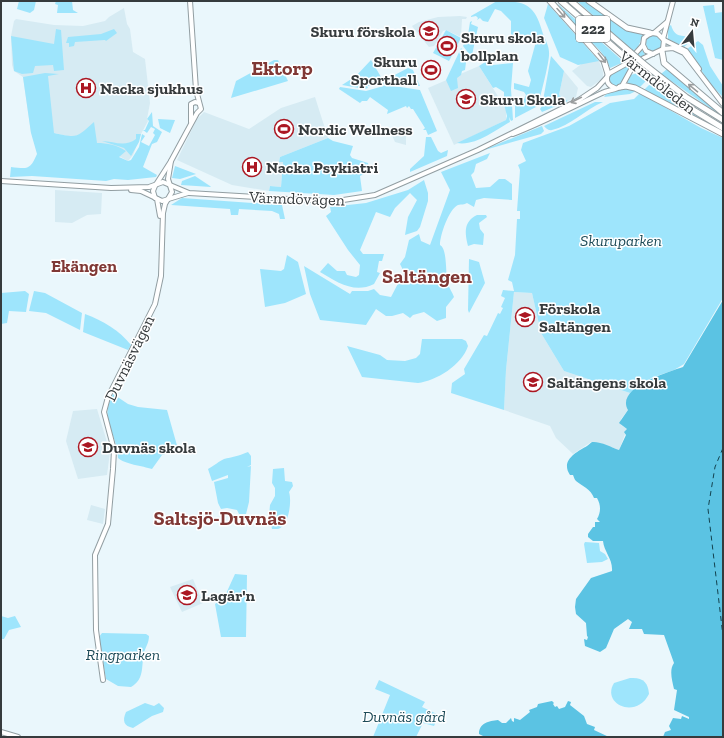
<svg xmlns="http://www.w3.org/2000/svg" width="724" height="738" font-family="'Zilla Slab',serif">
<rect width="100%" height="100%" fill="#eaf7fc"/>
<g fill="#d6ebf3">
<path d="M124,8L127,24L130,29L133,52L145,59L150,103L147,119L148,121L141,134L133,155L128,161L97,144L88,128L82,134L72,137L54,133H31L23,77L14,71L12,65L11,36L14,21L16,19L54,25L83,26L105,21L109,17Z"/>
<path d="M460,16L467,17L466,19H462L461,37L446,30L443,31L434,46L429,47L412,26L419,22L438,17Z"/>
<path d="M594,55L599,61L603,72V78L591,87L587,86L572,71Z"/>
<path d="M479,66L506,109V120L454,145L428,88Z"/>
<path d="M564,71L578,88L576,97L568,101L559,95Z"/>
<path d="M315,97L328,138L280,157L279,162H283L281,187L270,186L269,191L232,185L177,160L197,119L204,112L249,129L281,108Z"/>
<path d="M390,131L406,132V145L395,142Z"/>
<path d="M55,190L102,193L101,214L87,215L72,223L55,222Z"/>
<path d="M514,292L532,293L541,333L564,371L630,393L628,410L621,419V425L627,429L619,450L596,442H591L573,454L556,438L550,426L504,410L506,370Z"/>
<path d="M97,409L110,452L107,475L78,479L66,441L73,411Z"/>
<path d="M91,505L105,509L103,524L87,520Z"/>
<path d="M193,579L203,603L182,612L170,587Z"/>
</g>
<g fill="#9ee5fc">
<path d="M19,1H36L34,10L30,13L17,9Z"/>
<path d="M56,1H72L73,10L78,13H57L58,5L55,4Z"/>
<path d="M497,1C527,1 535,5 543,34C545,39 549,46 549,52C550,61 541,92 539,103L536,107L515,118V100L523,102L526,95L524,92L514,89V83L529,87L531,80L528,71L537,38L533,35L521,39L516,37L514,41H511V21L501,11L495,9L488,22L483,21L480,18L477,20L478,18L476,16L471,17V16Z"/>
<path d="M577,1H586L623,28L643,35L638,47L633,51Z"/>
<path d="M548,4L599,61L578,65L560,57L544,18Z"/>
<path d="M558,4L624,62L610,68C602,42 568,29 558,4Z"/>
<path d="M714,5L715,13L723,12V60L715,58L703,6Z"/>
<path d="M472,21L471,24L478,27L471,60L470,55L463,46L468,35L470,22Z"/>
<path d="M671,25C676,41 684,32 692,40L684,47L668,39V27Z"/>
<path d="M56,29L61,30L64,70L54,71L53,65L35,66L33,73L22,74L14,71L11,36L54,44Z"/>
<path d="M114,29L117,33L106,41L105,40L75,42L74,46L69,47V43H66L68,37L101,34Z"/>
<path d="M446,30L461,38L449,61L433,53Z"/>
<circle cx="654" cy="43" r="8"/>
<path d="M698,41L703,45L710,66L723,86V97L712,86L687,49Z"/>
<path d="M461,48L467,55L465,70L462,71L461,75L457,78L458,88L451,91L446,80Z"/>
<path d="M642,50L645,54L629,68L622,83L616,86L612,85L609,81L610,75L627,66Z"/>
<path d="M551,56L564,71L559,95L568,101L542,112L540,109L542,106Z"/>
<path d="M490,59L493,65L513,63L511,89L513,120L511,121L509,117L510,122C494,131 476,146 457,143L506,120L507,116L504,104V92L496,87L493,88L479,66Z"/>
<path d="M274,60H278L288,81L231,98L236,81Z"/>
<path d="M371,60L381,77L385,80L408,68L413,70L420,86H413L393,83L368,86L366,84L368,88L365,89L342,85L356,76Z"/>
<path d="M667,69L723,114V117L661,74Z"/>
<path d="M45,73L59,74L48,76L54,133C78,138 76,138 94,122L97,143C107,143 117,145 126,151L119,157L128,161L131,160L139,147L142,134L145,136L141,142L149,146L155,135L153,133L155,129L151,127L147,133L143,130H145L149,121L147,119L152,112L153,126L162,132L157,142L152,144L143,167L157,175L156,177L128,180L114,179L106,181L32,176L10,177L11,167C28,169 30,170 37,154L31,133L23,77Z"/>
<path d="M637,73L647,80L639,88L626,85L631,75Z"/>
<path d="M651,83L707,123L643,91Z"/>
<path d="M387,85L420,90L437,131L428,135L426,130H423L425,128L413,109H411L409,106L407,108L406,106L387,114L388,110L370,97L367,101H362L360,103L339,89L340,87L366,91Z"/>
<path d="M630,88L636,91L630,94L604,97C608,89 621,90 630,88Z"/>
<path d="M640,93L701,128L723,138V298L684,364L674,370L651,378L647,383L630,393L564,371L541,333L532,293L514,292L506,370L504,410L451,393L452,383L465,374L464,369L484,335L487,336L498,313L500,314L503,308L501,307L505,298L501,296L503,290L514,291L512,282L508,280L515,255L517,219H520V211H517L520,170L518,165L526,161L521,150L523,143L569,126L610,103L634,99Z"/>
<path d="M595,102H603C586,109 570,126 552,130C548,131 546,128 544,126Z"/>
<path d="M158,119L175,120L170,133L160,128Z"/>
<path d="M542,126L544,131L541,134L481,151Z"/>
<path d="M136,134H141L139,142L131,156L124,148L102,141C114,141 124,148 136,139Z"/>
<path d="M426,137H431L438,151L441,153L448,150L447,156L410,172V169L424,156Z"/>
<path d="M328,138L333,141L353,146L350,155L352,158L368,163L370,171L360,176L362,191L334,195L269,191L270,186L281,187L283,162H279L280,157Z"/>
<path d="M490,153L487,159L476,164L474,172L471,175L476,188L490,187L499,179H505L512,184V200L484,198L476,200L474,207L467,203C464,205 462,204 458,205C449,209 440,235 440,245C448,249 445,276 448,285C450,289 452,292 454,297L446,307V318L437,321L424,312L413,315L410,318L403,313L392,316H386L376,309L366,325L320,320L310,294L304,266L350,294L352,291H368L374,289L380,295L391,297L404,272L400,264L405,257L409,240L419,234L421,241L430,245L450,190L441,172Z"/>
<path d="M175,166L196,174L180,179L172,178Z"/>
<path d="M195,176L210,186L211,187L181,185L182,181Z"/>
<path d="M424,180L428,193V201L420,227L417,231L405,235L408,217L417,200L410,193L395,208L390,217L376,212L360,250L363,254H384L382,261H379L377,272L380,273L374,284C354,294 337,282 320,272L328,263L337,271H345L347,275L356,277L359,275L360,265L348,250L326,216L331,212L330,207L366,203L408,190Z"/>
<path d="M182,198L282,205L285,219H280L279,214L272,211L239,209L238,215H231L230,209L171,205Z"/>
<path d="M477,215H486L487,217L479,223L480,229L484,234L483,245L474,244L468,246C465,233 463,222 477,215Z"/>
<path d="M287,255L298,262L306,294L285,303L265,307L260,269L281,271L284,269Z"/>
<path d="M469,259L479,262L485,283L469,313L468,310Z"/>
<path d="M25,291L29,294L26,312L9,311L7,323L1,324V293Z"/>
<path d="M34,291L45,293L82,313L80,330L46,313L29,311Z"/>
<path d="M85,314C102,320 120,331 131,345L128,350L83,332Z"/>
<path d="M422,339H462L466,341L468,346C462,365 436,381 418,383L362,377L347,346L380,355L387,360L405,361L416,358L420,354Z"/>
<path d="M113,394L128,404L138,407L167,410L178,449L162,455L152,469C143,466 124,464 118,458C118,433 98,421 113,394Z"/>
<path d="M248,452L251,456V465L247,467L251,466L249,502L246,514H239L237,510L227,508L221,509L218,503L214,482L228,478V475L212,481L208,469C212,467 221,460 224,459C232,457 239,456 248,452Z"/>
<path d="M284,468L285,481L292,482L293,486L289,492C292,501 289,526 278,529C276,529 274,529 272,529L269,516L270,505L275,496V488L272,483L273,469Z"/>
<path d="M585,542L599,543L600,551L605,554L608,559L602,562L587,563L584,544Z"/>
<path d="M235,574L247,575L246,637H221L215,604L224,598Z"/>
<path d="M1,616L8,618L15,616L21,627L9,630L4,639H1Z"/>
<path d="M102,633L146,634L149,636C149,643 145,648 144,653C141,666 145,679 131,687L118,686L106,679L99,637Z"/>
<path d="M630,678C643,677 648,682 649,694C636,720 601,704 614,683Z"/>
<path d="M379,680L425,702L422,707L439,715L434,726L423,723L416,737H373L390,695L375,689Z"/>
<path d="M145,703L154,706L159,703L164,708L163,712L152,716L133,728C124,726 122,721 126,712Z"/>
</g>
<g fill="#5bc3e3">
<path d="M723,300V737H663L665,732L671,730L669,726L673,718L681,719L682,716L689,719V717L674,710L677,690L674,689C672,680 669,670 674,663L664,635L644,634L642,629H629L632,622L628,619L614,629L606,648L600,652L585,646L584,639L587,640L588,637L587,636L586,623L576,614L575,607L576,599L591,578L612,571C613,559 604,552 603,541H593L588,537V534L593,527H595V522H600L597,519C601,512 601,505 597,498H594C591,489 582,486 576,481C574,479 574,477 573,475H570C560,460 577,452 587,446C589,445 590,443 592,442C600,441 611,447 619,450L626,435L624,432L627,429L619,423L628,410C615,388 668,372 683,367Z"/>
<path d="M552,701L554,703L553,704L555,707L557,706L559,709L565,707L568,701L571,702L570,705L584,716L587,724L595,727L594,730L609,737H485L479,734C479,723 489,721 498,720L502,723H506L511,718L512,721L514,722V718L520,720L530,712L529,710L537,707L538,704Z"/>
</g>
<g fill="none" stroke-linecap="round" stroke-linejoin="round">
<path stroke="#13424f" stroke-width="1" stroke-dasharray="5 4" stroke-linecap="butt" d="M723,448L715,467L708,509L723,636"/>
<g stroke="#929ea2" stroke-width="6">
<g id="secondary">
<path d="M654,33L667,22"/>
<path d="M663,39L673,1"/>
<path d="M664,40L686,51L699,69"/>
<path d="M643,45L646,51L653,54"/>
<path d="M663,49L673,48L684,53L723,104"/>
<path d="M191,122V104L195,102L199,103"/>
<path d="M513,134C544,122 572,107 602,93C608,90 616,90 622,86L633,66L642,59L663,49L664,40L658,34L653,33L648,35L644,38L643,45L626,64L608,74C605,82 609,86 615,88"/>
<path d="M1,181L111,188L149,187L163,182L189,193L288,199L337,201L375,195L478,150L579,100L597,88L607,77"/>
<path d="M131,190L141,191L162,201L188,193"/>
<path d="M155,198L153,191L155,186L171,161L197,113L201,109L196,90L190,1"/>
<path d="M157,199L160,216"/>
<path d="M103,680L96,630L95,555L108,524L113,469L114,450L104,412L108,397L155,304L161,276L163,213L165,204L172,192L168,179L171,161"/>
<path d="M1,732L18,737"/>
</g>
</g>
<g stroke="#929ea2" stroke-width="7">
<g id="highway">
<path d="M550,1L604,61L608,74"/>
<path d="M561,1L625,57"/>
<path d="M571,1L630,52"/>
<path d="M589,1L627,28L650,33"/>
<path d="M662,51L664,63L723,113"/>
<path d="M644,64L686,97L723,120"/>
<path d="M639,70L695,111L723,128"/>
<path d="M620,87L626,86L635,88L723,134"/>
</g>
</g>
<use href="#secondary" stroke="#fff" stroke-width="4"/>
<use href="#highway" stroke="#fff" stroke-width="5"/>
<g stroke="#929ea2" stroke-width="7" stroke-linecap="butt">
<g id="highway-bridge">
<path d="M630,52L644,64"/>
<path d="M625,57L639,70"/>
</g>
</g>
<use href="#highway-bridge" stroke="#fff" stroke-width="5"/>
</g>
<defs><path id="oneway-shaft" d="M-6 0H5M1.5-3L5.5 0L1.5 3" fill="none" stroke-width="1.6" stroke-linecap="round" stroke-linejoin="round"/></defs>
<g stroke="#9a9d9e">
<use href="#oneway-shaft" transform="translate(561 13) rotate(48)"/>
<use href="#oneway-shaft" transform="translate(602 58) rotate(52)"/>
<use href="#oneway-shaft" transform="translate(693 88) rotate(-140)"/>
<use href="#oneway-shaft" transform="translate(576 100) rotate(153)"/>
</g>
<defs>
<g id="school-ring" transform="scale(1)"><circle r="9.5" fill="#fff" stroke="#ab1722" stroke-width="1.5"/><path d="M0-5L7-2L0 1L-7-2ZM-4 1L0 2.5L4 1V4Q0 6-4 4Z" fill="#ab1722"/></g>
<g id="stadium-ring" transform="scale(1)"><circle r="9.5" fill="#fff" stroke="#ab1722" stroke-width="1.5"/><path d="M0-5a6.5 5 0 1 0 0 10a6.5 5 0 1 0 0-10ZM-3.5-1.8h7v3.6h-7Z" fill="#ab1722"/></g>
<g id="hospital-ring" transform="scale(1)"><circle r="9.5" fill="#fff" stroke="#ab1722" stroke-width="1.5"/><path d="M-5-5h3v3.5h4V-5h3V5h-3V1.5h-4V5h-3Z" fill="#ab1722"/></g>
</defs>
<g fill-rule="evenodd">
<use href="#school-ring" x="429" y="31"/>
<use href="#stadium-ring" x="447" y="46"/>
<use href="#stadium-ring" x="431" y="70"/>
<use href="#hospital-ring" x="86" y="88"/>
<use href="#school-ring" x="466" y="99"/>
<use href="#stadium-ring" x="284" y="129"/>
<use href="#hospital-ring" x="252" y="167"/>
<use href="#school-ring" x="525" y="317"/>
<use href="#school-ring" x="533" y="382"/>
<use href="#school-ring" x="88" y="447"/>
<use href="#school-ring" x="187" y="595"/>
</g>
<g text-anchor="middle" stroke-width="3" stroke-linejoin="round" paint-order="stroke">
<rect fill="#fff" stroke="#727677" stroke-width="1" x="576" y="16" width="34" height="26" rx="3"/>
<g font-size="15" font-weight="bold" fill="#363b3d">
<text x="593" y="34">222</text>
</g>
<g font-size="16" font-weight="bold" fill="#363b3d" stroke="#fff" text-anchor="start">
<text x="415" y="37" text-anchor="end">Skuru förskola</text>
<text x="461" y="43">Skuru skola<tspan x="461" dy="18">bollplan</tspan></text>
<text x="417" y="67" text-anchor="end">Skuru<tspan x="417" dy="18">Sporthall</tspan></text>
<text x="100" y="94">Nacka sjukhus</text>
<text x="480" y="105">Skuru Skola</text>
<text x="298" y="135">Nordic Wellness</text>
<text x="266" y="173">Nacka Psykiatri</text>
<text x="539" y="314">Förskola<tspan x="539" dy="18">Saltängen</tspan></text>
<text x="547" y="388">Saltängens skola</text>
<text x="102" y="453">Duvnäs skola</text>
<text x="201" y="601">Lagår'n</text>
</g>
<g font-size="16" fill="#363b3d" stroke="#fff">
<text transform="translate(658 82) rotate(38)" y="6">Värmdöleden</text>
<text transform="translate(297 198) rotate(2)" y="6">Värmdövägen</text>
<text transform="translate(129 358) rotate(-64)" y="6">Duvnäsvägen</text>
</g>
<g font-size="16" font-style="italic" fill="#1c4a57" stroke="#fff">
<text x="621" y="246">Skuruparken</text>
<text x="123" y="660">Ringparken</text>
<text x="404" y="722">Duvnäs gård</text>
</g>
<g font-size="17" font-weight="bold" fill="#803835" stroke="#fff">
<text x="84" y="272">Ekängen</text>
</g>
<g font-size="20" font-weight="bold" fill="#803835" stroke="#fff">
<text x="282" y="75">Ektorp</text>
<text x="427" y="283">Saltängen</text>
<text x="220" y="525">Saltsjö-Duvnäs</text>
</g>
</g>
<rect width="724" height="738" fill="none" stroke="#363b3d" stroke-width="4"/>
<g transform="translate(692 32) rotate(16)" stroke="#ffffff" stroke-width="3" paint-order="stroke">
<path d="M0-3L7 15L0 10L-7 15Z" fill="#363b3d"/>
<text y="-6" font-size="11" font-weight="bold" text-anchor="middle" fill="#363b3d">N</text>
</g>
</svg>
